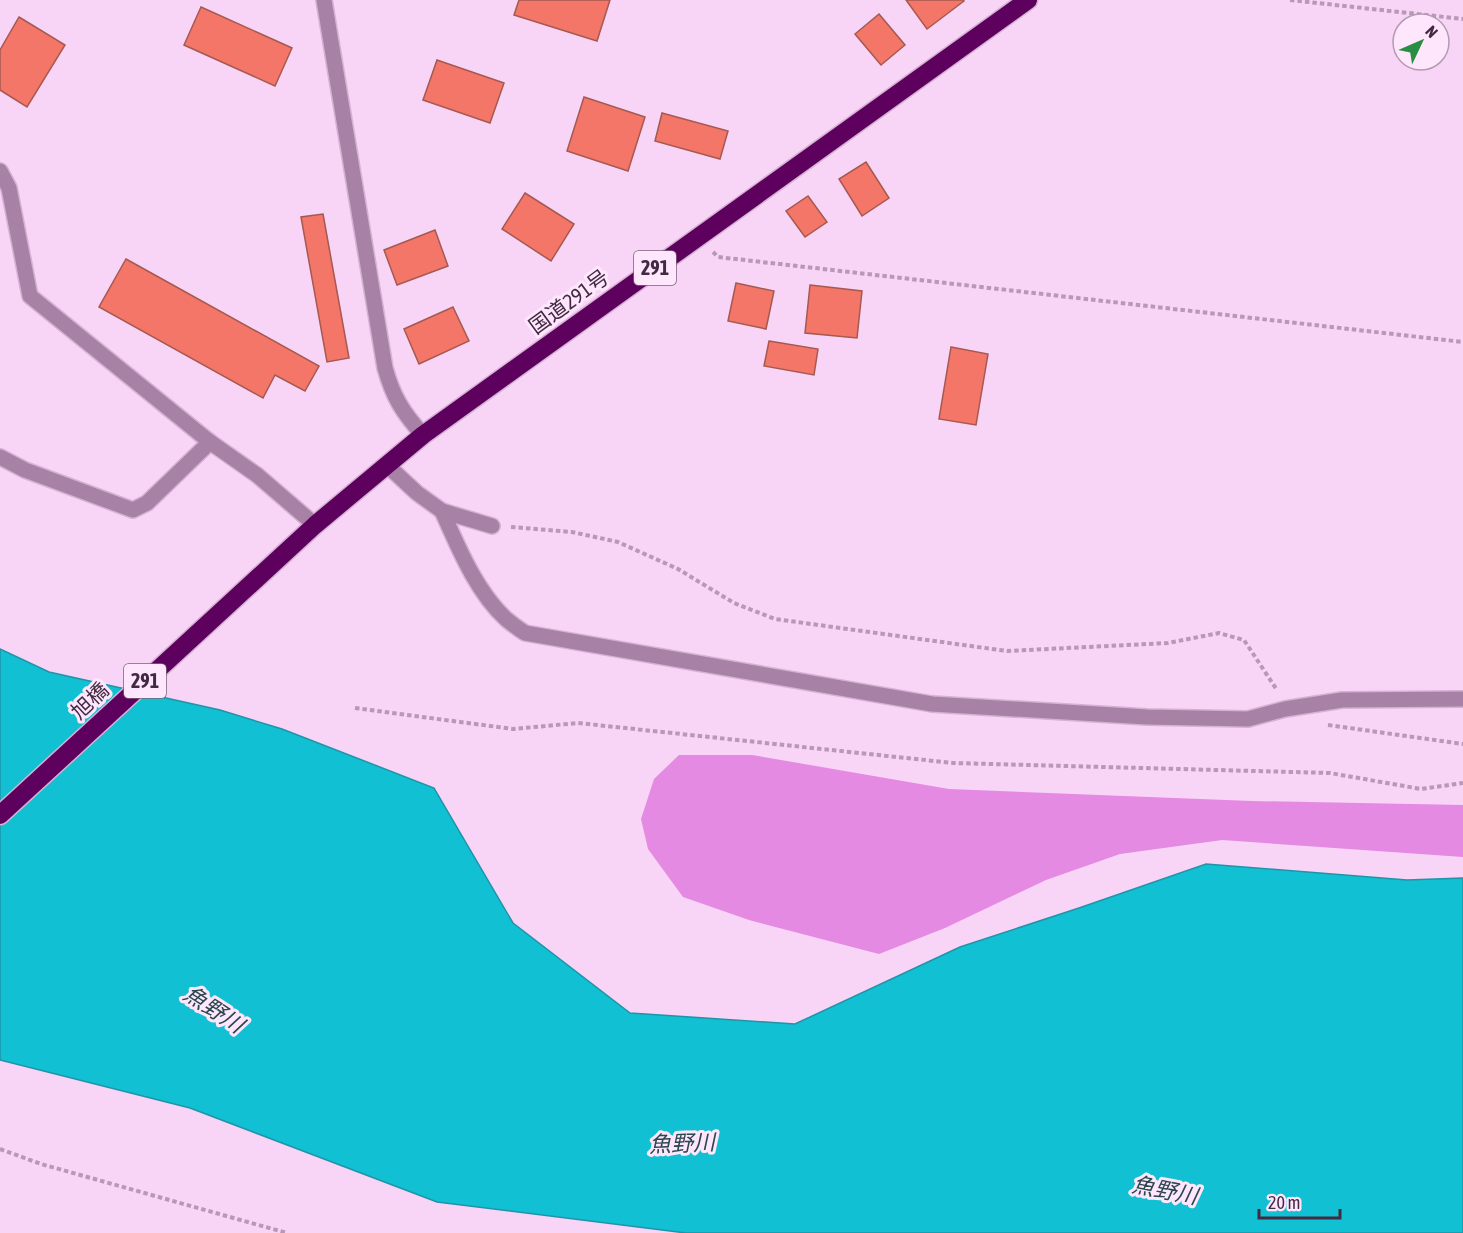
<svg xmlns="http://www.w3.org/2000/svg" width="1463" height="1233" font-family="'Asap Condensed','Noto Sans JP',sans-serif">
<rect width="100%" height="100%" fill="#f8d4f6"/>
<path fill="#e48ae2" d="M679,755H752L949,789L1251,801L1463,805V857L1222,840L1120,854L1046,880L945,928L879,954L749,920L683,897L648,849L641,819L654,779Z"/>
<path fill="#11c0d3" stroke="#2093a8" stroke-width="1.5" d="M0,649L49,672L220,710L282,729L434,788L513,923L630,1013L795,1024L960,947L1079,908L1206,864L1407,880L1463,878V1233H686L437,1202L190,1108L0,1060Z"/>
<g fill="#f47669" stroke="#a55950" stroke-width="1.5">
<path d="M519,0H610L597,41L514,15Z"/>
<path d="M906,0H963L964,1L927,29Z"/>
<path d="M201,7L292,48L275,86L184,45Z"/>
<path d="M879,14L905,45L881,65L855,34Z"/>
<path d="M19,17L65,45L27,107L0,90V50Z"/>
<path d="M437,60L504,83L490,123L423,100Z"/>
<path d="M584,97L645,117L628,171L567,151Z"/>
<path d="M662,113L728,131L720,159L655,141Z"/>
<path d="M866,162L889,198L862,216L839,179Z"/>
<path d="M525,193L574,224L551,261L502,229Z"/>
<path d="M808,196L827,222L805,237L786,211Z"/>
<path d="M323,214L349,358L327,362L301,217Z"/>
<path d="M435,230L448,266L397,285L384,250Z"/>
<path d="M126,259L319,366L305,391L275,375L263,398L99,307Z"/>
<path d="M736,283L774,291L766,329L728,321Z"/>
<path d="M810,285L862,291L857,338L805,333Z"/>
<path d="M453,307L469,341L419,364L404,329Z"/>
<path d="M769,341L818,349L814,375L764,366Z"/>
<path d="M951,347L988,354L976,425L939,419Z"/>
</g>
<g fill="none" stroke-linecap="round" stroke-linejoin="round">
<g stroke="#d4b2d2" stroke-width="18">
<g id="minor">
<path d="M324,0L385,368C393,397 403,413 423,435"/>
<path d="M0,171L9,188L30,296L210,442L257,475L315,525"/>
<path d="M0,457L25,470L133,510L147,503L210,442"/>
<path d="M388,466L417,493L442,511L492,526"/>
<path d="M442,511C459,549 476,591 506,619C512,624 519,629 525,633L932,704L1147,717L1248,719L1285,709L1342,700L1463,699"/>
</g>
</g>
<g stroke="#d4b2d2" stroke-width="21">
<path id="highway" d="M0,815L315,525L423,435L1028,0"/>
</g>
<g stroke="#b898b7" stroke-width="4" stroke-dasharray="4.5 3" stroke-linecap="butt">
<path d="M1290,0L1463,19"/>
<path d="M713,252L718,257L1463,342"/>
<path d="M511,527L572,532L618,542L678,569L734,603L775,619L1007,651L1168,643L1219,633L1244,640L1277,690"/>
<path d="M355,708L513,729L578,723L953,763L1330,773L1421,789L1463,783"/>
<path d="M1328,725L1463,744"/>
<path d="M0,1149L41,1164L287,1233"/>
</g>
<use href="#minor" stroke="#a881a6" stroke-width="15"/>
<use href="#highway" stroke="#5d005e" stroke-width="18"/>
</g>
<g text-anchor="middle" stroke-width="6" stroke-linejoin="round" paint-order="stroke">
<g fill="#fee6fd" stroke="#7a637a" stroke-width="1.5">
<rect x="634" y="251" width="42" height="34" rx="4.5"/>
<rect x="124" y="664" width="42" height="34" rx="4.5"/>
</g>
<g font-size="20" font-weight="bold" fill="#422b42">
<text x="655" y="275">291</text>
<text x="145" y="688">291</text>
</g>
<g font-size="21" fill="#422b42" stroke="#fee6fd">
<text transform="translate(569 302) rotate(-36)" y="7">国道291号</text>
<text transform="translate(90 701) rotate(-43)" y="7">旭橋</text>
</g>
<g font-size="22" font-style="italic" fill="#29474c" stroke="#fee6fd">
<text transform="translate(214 1009) rotate(33)" y="8">魚野川</text>
<text transform="translate(682 1143) rotate(-2)" y="8">魚野川</text>
<text transform="translate(1165 1190) rotate(11)" y="8">魚野川</text>
</g>
</g>
<g transform="translate(1421 42) rotate(46)"><circle r="28" fill="#fee6fd" stroke="#b39bb2" stroke-width="1.5"/>
<path d="M0-4.5L10 22L0 15L-10 22Z" fill="#2a8e42"/>
<text y="-9" font-size="16" font-weight="bold" text-anchor="middle" fill="#422b42">N</text>
</g>
<path d="M1259 1209v9h81v-9" fill="none" stroke="#422b42" stroke-width="3"/>
<text x="1268" y="1209" font-size="18" fill="#422b42" stroke="#fee6fd" stroke-width="4.5" paint-order="stroke">20 m</text>
</svg>
